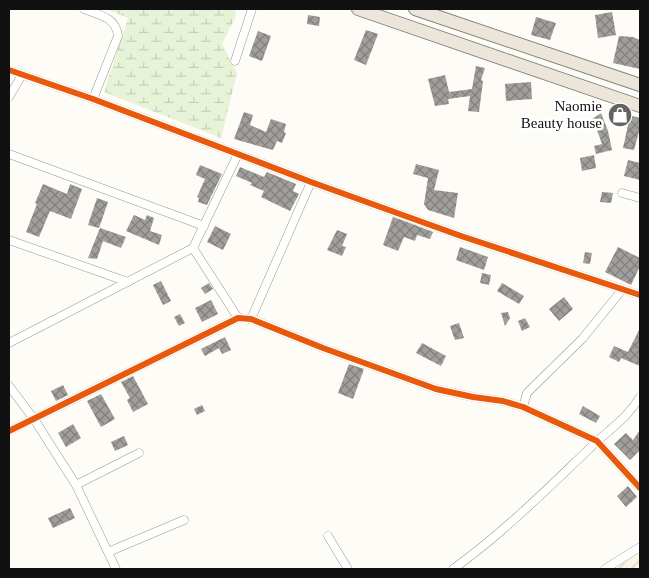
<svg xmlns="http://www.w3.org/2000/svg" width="649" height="578" font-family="Georgia,serif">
<defs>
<pattern id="farmland-furrows" width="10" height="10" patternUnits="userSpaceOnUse" patternTransform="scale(1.25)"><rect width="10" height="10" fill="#f9f7e4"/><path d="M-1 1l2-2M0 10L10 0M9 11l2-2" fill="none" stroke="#d4d3c3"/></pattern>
<pattern id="wetland-marsh" width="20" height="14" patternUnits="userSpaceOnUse" patternTransform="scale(1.25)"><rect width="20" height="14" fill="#e7f3d7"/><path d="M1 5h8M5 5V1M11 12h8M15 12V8" fill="none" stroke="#c5cfb8"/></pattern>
<pattern id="building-cross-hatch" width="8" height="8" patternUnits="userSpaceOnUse" patternTransform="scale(1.25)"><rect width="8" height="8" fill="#a19f9c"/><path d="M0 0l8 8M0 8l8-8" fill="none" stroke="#82807e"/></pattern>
</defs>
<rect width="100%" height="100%" fill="#fdfcf7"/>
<path fill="url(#farmland-furrows)" d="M640,553V569H615Z"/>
<path fill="url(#wetland-marsh)" d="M106,9H235L236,16L222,44L237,73L221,138L104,92L128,18Z"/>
<g fill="url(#building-cross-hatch)">
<path d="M612,12L616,35L598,38L595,15Z"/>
<path d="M308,15L320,17L319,26L307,24Z"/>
<path d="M536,17L556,23L550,40L531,35Z"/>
<path d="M366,30L378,34L366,65L354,60Z"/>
<path d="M258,31L271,36L262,61L249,56Z"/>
<path d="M619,36L633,37L640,40V69L613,63Z"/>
<path d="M476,66L485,68L481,80L483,81L479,112L468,111L470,96L448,99L449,104L435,106L428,79L445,75L449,92L472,89Z"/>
<path d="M531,82L532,99L506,101L505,84Z"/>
<path d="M244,112L253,115L250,125L266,132L271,119L286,124L284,132L286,133L282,143L277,141L273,150L234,139Z"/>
<path d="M618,112L640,118V128L634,150L623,148L628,125L616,122Z"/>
<path d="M601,113L608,131L612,150L596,154L594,146L602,144L595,124L592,119Z"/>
<path d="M594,155L596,168L582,171L580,158Z"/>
<path d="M628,160L640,163V180L624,176Z"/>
<path d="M416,164L439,170L434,190L458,193L454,218L428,210L424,204L428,178L413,174Z"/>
<path d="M200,165L222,174L207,205L198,202L199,198L197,197L205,179L196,175Z"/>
<path d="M240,167L264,177L267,172L296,184L293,191L299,194L290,211L261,197L264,191L250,185L252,183L236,176Z"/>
<path d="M43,184L67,194L70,184L82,189L71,219L50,211L39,237L26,232L37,204L35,203Z"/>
<path d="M602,192L613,193L611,203L600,202Z"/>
<path d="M97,198L108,202L99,228L88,225Z"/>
<path d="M134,215L145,220L147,215L154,218L150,231L162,235L159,245L126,231Z"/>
<path d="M393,217L407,222L433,232L430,239L417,235L415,241L404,237L398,251L383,245Z"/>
<path d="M215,226L231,234L223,250L207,242Z"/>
<path d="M100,228L126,237L121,248L103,241L97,259L88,258Z"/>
<path d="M337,230L347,234L342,246L346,247L342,256L327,250Z"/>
<path d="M460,247L488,257L484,270L456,260Z"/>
<path d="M618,247L640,258V266L631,285L605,272Z"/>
<path d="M585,252L592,253L590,264L583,263Z"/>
<path d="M482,273L491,275L489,285L480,283Z"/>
<path d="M161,281L171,301L163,305L153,285Z"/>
<path d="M209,283L213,289L205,294L201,288Z"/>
<path d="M502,283L524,296L519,304L497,291Z"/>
<path d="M564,297L573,309L559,321L549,309Z"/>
<path d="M211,300L218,314L202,322L195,308Z"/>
<path d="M508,312L510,318L505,326L501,313Z"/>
<path d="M180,314L185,323L179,326L174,317Z"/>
<path d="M525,318L530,327L522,331L518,321Z"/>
<path d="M459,323L464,338L455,340L450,326Z"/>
<path d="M640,328V366L621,358L619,362L609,357L614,346L628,352Z"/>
<path d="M225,337L231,350L222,354L219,348L205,356L201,349Z"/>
<path d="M422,343L446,356L441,366L416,353Z"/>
<path d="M349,364L364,369L353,399L338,393Z"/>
<path d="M133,376L148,404L133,412L127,400L130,398L121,382Z"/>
<path d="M63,385L68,395L56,401L51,391Z"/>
<path d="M101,394L115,419L101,427L87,401Z"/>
<path d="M202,405L205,411L197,415L194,409Z"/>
<path d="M583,406L600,416L596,423L579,414Z"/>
<path d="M73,424L81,438L66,447L58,433Z"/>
<path d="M640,430V450L630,460L614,444L626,433L633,440Z"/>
<path d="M124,436L128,445L115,451L111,442Z"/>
<path d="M628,486L637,497L626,507L617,496Z"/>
<path d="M70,508L75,518L53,528L48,518Z"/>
</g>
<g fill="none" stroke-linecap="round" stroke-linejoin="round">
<g stroke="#979795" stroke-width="9">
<g id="minor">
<path d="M84,9C99,15 116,17 118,36L93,99"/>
<path d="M235,61L252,9"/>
<path d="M9,70L93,99L311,182L461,236L640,295"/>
<path d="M9,97L22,75"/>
<path d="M9,154L204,226"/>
<path d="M622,193L640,198"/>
<path d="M9,240L128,282"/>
<path d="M193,248L238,318"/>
<path d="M251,319L311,182"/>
<path d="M9,343L193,248L238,154"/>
<path d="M9,386L34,419L76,485L116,569"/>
<path d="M523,407L527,393L582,339L622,290"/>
<path d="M9,431L238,318L251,319L323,348L436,389L473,397L503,401L523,407L597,441L640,488"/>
<path d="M76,485L139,453"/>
<path d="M328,536L348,569"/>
<path d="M108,552L184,520"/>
<path d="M453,569C502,534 546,490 590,448C608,430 626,420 640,397"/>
<path d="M605,569L640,547"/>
</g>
</g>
<g stroke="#858482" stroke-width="14">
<g id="trunk">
<path d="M358,9L640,106"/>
<path d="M415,9L640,85"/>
</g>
</g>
<use href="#minor" stroke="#fffffe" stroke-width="8"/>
<use href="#trunk" stroke="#ece5da" stroke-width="12"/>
<g stroke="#fff" stroke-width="9">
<g id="cycleway">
<path d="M9,70L93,99L311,182L461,236L640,295"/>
<path d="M9,431L238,318L251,319L323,348L436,389L473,397L503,401L523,407L597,441L640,488"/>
</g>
</g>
<use href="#cycleway" stroke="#e8590c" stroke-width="6"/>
</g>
<defs>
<g id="shop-disc" transform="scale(1.25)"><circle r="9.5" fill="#646362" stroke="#fff"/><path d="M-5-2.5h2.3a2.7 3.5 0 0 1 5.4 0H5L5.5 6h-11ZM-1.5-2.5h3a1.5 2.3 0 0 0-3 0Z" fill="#fff"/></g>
</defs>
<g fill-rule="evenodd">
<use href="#shop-disc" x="620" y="115"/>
</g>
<g text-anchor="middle" stroke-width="5" stroke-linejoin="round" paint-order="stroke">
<g font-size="15" fill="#111" stroke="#fff" text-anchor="end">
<text x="602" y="111">Naomie<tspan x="602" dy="17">Beauty house</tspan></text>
</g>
</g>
<rect width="649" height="578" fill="none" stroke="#111111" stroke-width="20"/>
</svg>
